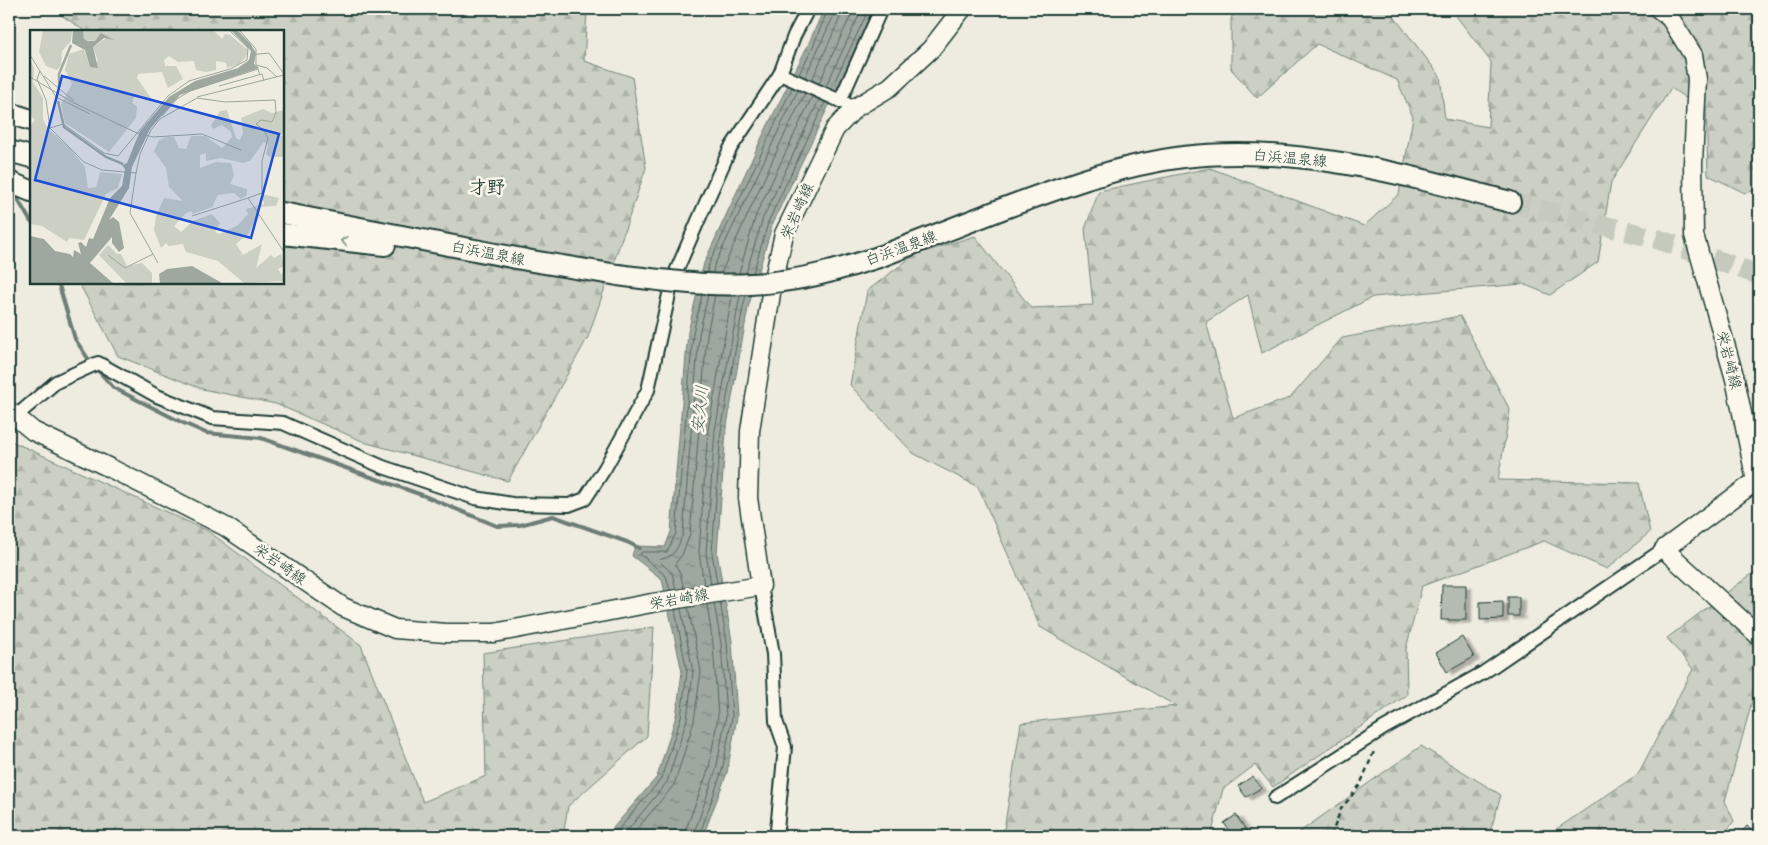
<svg xmlns="http://www.w3.org/2000/svg" width="1768" height="845" font-family="'Shantell Sans','Klee One',sans-serif">
<defs>
<pattern id="forest-firs" width="22" height="20" patternUnits="userSpaceOnUse" patternTransform="scale(1.25)"><rect width="22" height="20" fill="#cbcfc4"/><path d="M5 1l3.5 6h-7zM16 11l3.5 6h-7z" fill="#aeb3a9"/></pattern>
<pattern id="water-ripples" width="26" height="14" patternUnits="userSpaceOnUse" patternTransform="scale(1.25)"><rect width="26" height="14" fill="#9fa89f"/><path d="M2 4q2-2 4 0t4 0M15 11q2-2 4 0t4 0" fill="none" stroke="#818a82"/></pattern>
<filter id="shadow"><feDropShadow dx="5.5" dy="3" stdDeviation="1" flood-color="#0004"/></filter>
</defs>
<rect width="100%" height="100%" fill="#eeece1"/>
<filter id="ink" filterUnits="userSpaceOnUse"><feTurbulence type="fractalNoise" baseFrequency=".02" numOctaves="2"/><feDisplacementMap in="SourceGraphic" scale="10" xChannelSelector="R" yChannelSelector="G"/><feConvolveMatrix kernelMatrix="1 2 1 2 8 2 1 2 1" color-interpolation-filters="sRGB"/></filter>
<g filter="url(#ink)">
<g fill="url(#forest-firs)" stroke="#75867c">
<path d="M52,9H594L587,12L584,61L632,77L646,168L588,337L508,481L367,443L276,404L202,389L118,356L79,283L282,282V31H85Z"/>
<path d="M1235,9H1388L1440,76L1445,119L1488,127L1491,62L1454,13L1453,9H1759V189L1745,193L1708,175L1706,106L1687,99L1671,88L1611,182L1598,262L1550,295L1523,284L1373,297L1262,353L1248,295L1206,322L1233,418L1290,398L1342,338L1460,316L1510,410L1498,480L1639,483L1650,532L1607,569L1544,541L1422,586L1406,649L1407,695L1273,787L1255,765L1223,789L1211,836H1003L1021,723L1176,706L1040,627L978,487L913,453L850,385L867,291L914,255L975,236L1031,308L1093,305L1085,229L1099,191L1210,168L1364,226L1399,194L1413,117L1397,80L1317,44L1257,98L1231,69V19Z"/>
<path d="M9,440L208,531L361,645L423,802L486,776L483,653L654,627L647,736L568,806L563,836H9Z"/>
<path d="M1759,572V599L1751,602L1759,622V692L1754,694L1725,801L1734,821L1723,836H1549L1552,832L1638,774L1693,669L1667,638L1750,575Z"/>
<path d="M1421,746L1501,795L1489,836H1294Z"/>
</g>
<path fill="url(#water-ripples)" stroke="#6c7d74" d="M824,9H875L773,222L748,308L726,431L717,553L732,641L737,717L727,773L703,836H612L613,828L657,777L676,716L682,672L662,579L632,556L635,546L665,547L671,532L688,332L704,263L763,135L807,47Z"/>
<g fill="none" stroke-linecap="round" stroke-linejoin="round">
<g stroke="#52685f" stroke-width="1">
<path d="M799,74L812,49L828,9"/>
<path d="M805,77L834,15L835,9"/>
<path d="M812,80L840,18L842,9"/>
<path d="M819,83L854,9"/>
<path d="M826,86L862,9"/>
<path d="M831,89L869,9"/>
<path d="M707,273L709,264L792,88"/>
<path d="M713,273L714,266L798,90"/>
<path d="M721,273L780,144L805,93"/>
<path d="M739,273L756,215L812,97"/>
<path d="M746,273L763,218L819,100"/>
<path d="M753,273L769,220L825,102"/>
<path d="M717,583L712,553L721,431L743,307L746,295"/>
<path d="M711,584L706,553L715,430L740,296"/>
<path d="M704,585L699,552L708,430L732,296"/>
<path d="M684,588L680,573L675,564L682,555L690,534L707,335L715,295"/>
<path d="M676,589L672,573L659,561L661,559C675,558 679,545 683,533L699,334L708,295"/>
<path d="M670,590L666,576L640,554L642,552H667L676,533L693,333L702,295"/>
<path d="M617,836L618,830L661,779L681,717L687,672L675,610"/>
<path d="M623,836L667,782L687,719L693,672L681,609"/>
<path d="M631,836L674,785L694,721L701,671L688,607"/>
<path d="M685,836L686,829L709,768L718,716L713,644L707,605"/>
<path d="M693,836L716,770L726,716L721,643L714,603"/>
<path d="M699,836L722,771L732,717L727,642L720,602"/>
</g>
<g stroke="#6c7d74" stroke-width="4">
<path d="M14,193L31,222"/>
<path d="M58,282L75,339L91,363L114,388L181,422L206,433L261,438L422,495L497,526L520,525L553,516L627,542L639,548"/>
</g>
</g>
<g fill="#b4bbb0" stroke="#1f3d34" filter="url(#shadow)">
<path d="M1442,585H1466V620H1441Z"/>
<rect x="1508" y="597" width="11" height="19"/>
<path d="M1503,601V619L1480,620V602Z"/>
<path d="M1462,637L1474,657L1447,672L1436,653Z"/>
<path d="M1253,776L1261,788L1246,797L1238,786Z"/>
<path d="M1236,815L1248,833L1243,836H1233L1224,823Z"/>
<path d="M1747,826L1757,836L1759,833V836H1738Z"/>
</g>
<g fill="none" stroke-linecap="round" stroke-linejoin="round">
<path stroke="#c5c9be" stroke-width="20" stroke-dasharray="20 10" stroke-linecap="butt" d="M1510,202L1654,238L1759,275"/>
<g stroke="#1f3d34" stroke-width="16">
<g id="street">
<path d="M780,74L847,104"/>
<path d="M840,101L881,9"/>
<path d="M15,417L56,382L98,363L157,396L212,418L283,423L383,467L475,498L512,504L569,505L585,499L605,468L648,390L672,281L708,198L730,149L780,74L794,36L808,9"/>
<path d="M761,586L773,654L776,721L785,747L777,830L778,836"/>
<path d="M1275,798L1384,728L1483,673L1664,549"/>
</g>
</g>
<g stroke="#1f3d34" stroke-width="21">
<g id="secondary">
<path d="M1659,9L1670,18L1693,55L1697,79L1693,163L1694,235L1735,379L1756,481L1664,549L1759,636"/>
<path d="M9,411L33,431L112,469L226,527L343,607L395,629L446,633H494L652,603L761,586L748,498L750,431L772,287L784,234L835,129L855,108L890,87L931,49L962,9"/>
</g>
</g>
<g stroke="#1f3d34" stroke-width="24">
<g id="primary">
<path d="M9,113L31,120"/>
<path d="M9,151L31,157"/>
<path d="M9,182L31,191"/>
<path d="M282,213L532,261L618,275"/>
<path d="M282,234L385,245"/>
<path d="M879,257C920,241 961,225 1002,209C1061,187 1120,165 1183,157C1293,144 1404,174 1510,202"/>
</g>
</g>
<path stroke="#1f3d34" stroke-width="2.5" stroke-dasharray="5 4" stroke-linecap="butt" d="M1331,836L1341,809L1360,785L1375,749"/>
<use href="#street" stroke="#fbf7ec" stroke-width="12"/>
<use href="#secondary" stroke="#fbf7ec" stroke-width="18"/>
<use href="#primary" stroke="#fbf7ec" stroke-width="20"/>
<g stroke="#1f3d34" stroke-width="24" stroke-linecap="butt">
<path id="primary-bridge" d="M618,275C672,282 729,289 782,281C816,277 847,267 879,257"/>
</g>
<use href="#primary-bridge" stroke="#fbf7ec" stroke-width="20"/>
</g>
<defs><path id="oneway-chevron" d="M-2-3.5L2.5 0L-2 3.5" fill="none" stroke-width="1.6" stroke-linecap="round" stroke-linejoin="round" transform="scale(1.25)"/></defs>
<use stroke="#8d9a90" href="#oneway-chevron" transform="translate(344 241) rotate(-174)"/>
</g>
<g text-anchor="middle" stroke-width="5" stroke-linejoin="round" paint-order="stroke">
<g font-size="15" fill="#1f3d34" stroke="#fbf7ec">
<text transform="translate(1290 158) rotate(5)" y="5">白浜温泉線</text>
<text transform="translate(797 211) rotate(-66)" y="5">栄岩崎線</text>
<text transform="translate(901 248) rotate(-20)" y="5">白浜温泉線</text>
<text transform="translate(488 253) rotate(11)" y="5">白浜温泉線</text>
<text transform="translate(1729 360) rotate(75)" y="5">栄岩崎線</text>
<text transform="translate(280 564) rotate(35)" y="5">栄岩崎線</text>
<text transform="translate(679 599) rotate(-10)" y="5">栄岩崎線</text>
</g>
<g font-size="16" font-style="italic" fill="#455d54" stroke="#fbf7ec">
<text transform="translate(699 409) rotate(-84)" y="6">安久川</text>
</g>
<g font-size="18" font-weight="bold" fill="#1f3d34" stroke="#fbf7ec">
<text x="487" y="193">才野</text>
</g>
</g>
<g transform="translate(30 30)">
<rect width="254" height="254" fill="#eeece1"/>
<path d="M13,0H42L41,11L32,21L31,35L27,40L16,36L9,22ZM53,0H183L192,9L195,4L200,5L218,20L216,27L209,34L197,38L196,33L186,31V40L176,42L166,40L164,31L148,32L139,26L134,30L135,36H146L153,49L138,58L132,42L108,44L107,48L121,68L116,71L113,66L104,67L102,73L107,76L106,88L79,122L35,93L31,74L42,54L35,40L39,24L54,19L60,37L68,31L63,17L76,8L82,9L71,4L65,11L54,10ZM0,30L4,38L3,52L13,68V89L18,99L40,118L55,137L58,158L66,157L70,142L92,144L88,158L76,164L54,210L39,208L37,212L12,196L0,194V96L5,90L0,85ZM233,79L242,83L254,80V103L251,105L254,108V134L253,127H240L236,124L238,115L234,112L220,131L213,133L191,128L176,131V123L170,125V138L186,132L201,133L204,146L200,154L217,159V165L211,169L204,163L188,165L182,177L163,184L161,181L156,183L144,196L151,202L163,191L182,184L190,193L185,202L190,204L208,195L218,184L216,179L234,174L232,164L249,168L246,176L227,177L229,188L225,189L218,204L206,214L213,225L232,214L226,238L241,225L244,228L251,224L254,236L248,239L251,244L254,243V251L214,253L188,231L156,222L153,214L138,216L136,213L131,218L124,200L126,186L134,168L153,171L139,157L136,138L124,121L129,110L136,107H144L149,118L156,119L161,106H175L192,118L202,107L201,102L192,95L183,99L181,95L190,81L197,80L206,108L210,110L213,103L211,88ZM78,215L87,224H91L97,236L112,233L122,243V253H96L69,225Z" fill="#cbcfc4"/>
<path d="M43,0H53L54,9L58,11H65L71,3L84,10L74,8L63,17L68,38L60,37L55,20L42,13ZM201,0H207L220,13L226,23L224,34L229,38L150,65L120,99L102,137L99,158L79,190L83,187L89,192L94,218L89,222L82,213V207L60,233L83,253H0V206L14,209L25,221L40,224L43,227L44,220L51,224L48,213L51,212L56,217L59,208L63,209L80,168L92,156L95,139L92,135L97,133L110,101L139,67L165,51L208,38L219,30L221,21ZM162,236L192,253H130L129,244L137,239Z" fill="#9fa89f"/>
<path fill="none" stroke="#9fa89f" stroke-width="2.5" d="M29,56V44L41,15M28,71L34,97L76,127L93,134"/>
<path fill="none" stroke="#9ba69c" stroke-width="1" d="M209,0L226,19V35L237,38L247,47M0,25L26,67L60,84M220,25L239,23L254,44M10,41L7,49L16,70L20,98L54,132L72,140L106,143L110,124L121,100L130,89L167,68L195,72L245,70L246,83L242,92L231,90L226,94L234,100L238,108L232,131V163L218,168L254,222M14,46L44,71M0,47L44,73L107,103L123,107L172,104L211,120M189,56L232,44L234,51M167,67L254,45M132,86L147,69L160,61L228,39L230,45M20,98L33,94L74,123L88,126L138,66L159,51L200,39L217,30L218,18L199,0M106,143L100,183L128,233M162,186L218,168M78,225L95,238L123,224"/>
<path fill="#1d4ed8" fill-opacity="0.15" stroke="#1d4ed8" stroke-width="2.5" d="M32,46L249,104L221,208L5,150Z"/>
<rect width="254" height="254" fill="none" stroke="#1f3d34" stroke-width="2.5"/>
</g>
<rect width="1768" height="845" fill="none" stroke="#fbf7ec" stroke-width="30"/>
<rect x="15" y="15" width="1738" height="815" fill="none" stroke="#1f3d34" stroke-width="2" filter="url(#ink)"/>
</svg>
